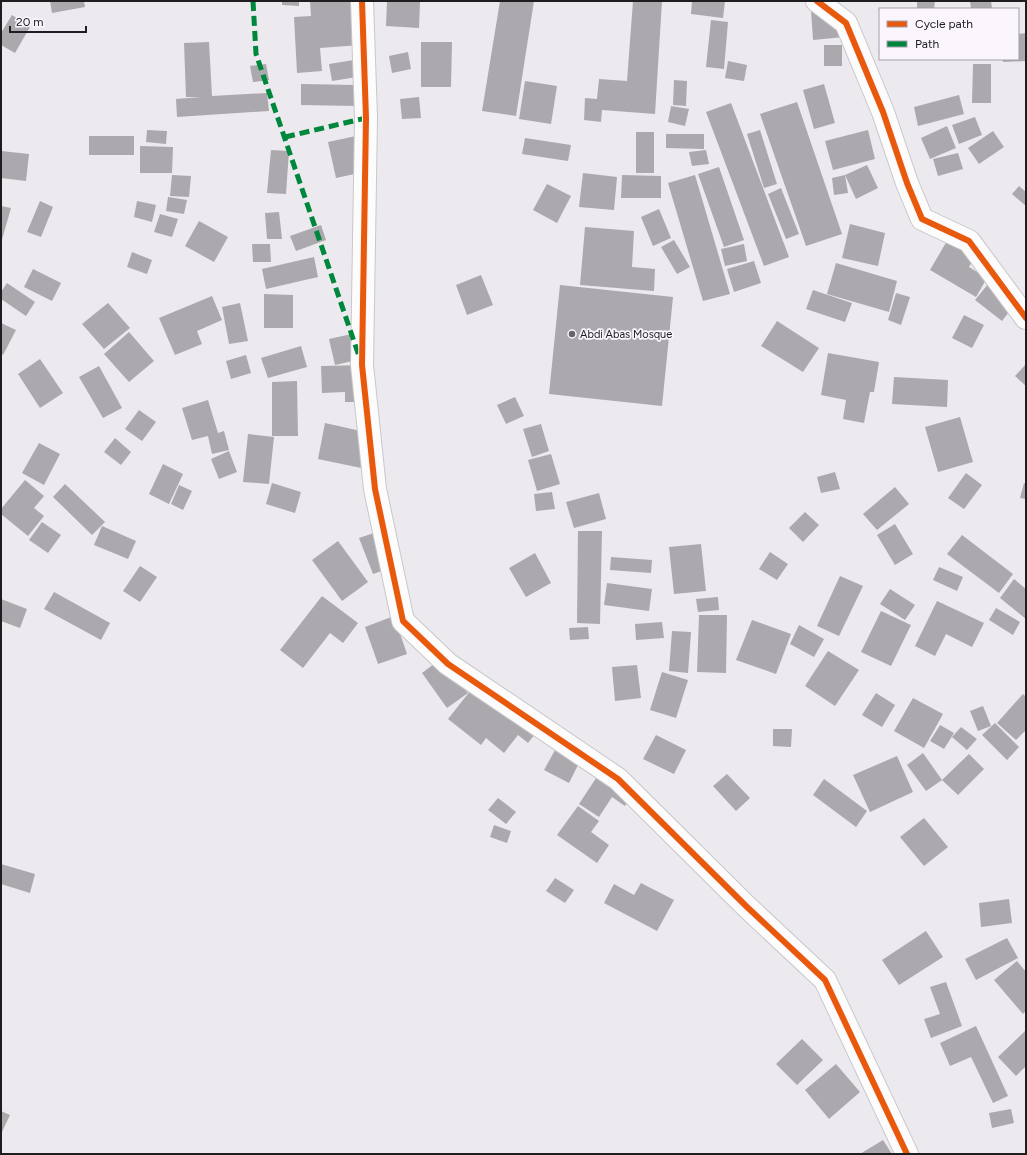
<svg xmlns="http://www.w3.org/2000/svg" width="1027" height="1155" font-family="Figtree,sans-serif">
<rect width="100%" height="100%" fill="#eceaee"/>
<g fill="#aba9ad">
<path d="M50,1H84L85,7L52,13Z"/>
<path d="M282,1H299V6L282,5Z"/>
<path d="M310,1H357L360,45L320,48L322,71L297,73L294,17L311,16Z"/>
<path d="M387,1L420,2L419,28L386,26Z"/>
<path d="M500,1H534L516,116L482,111Z"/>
<path d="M633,1H662L655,114L602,110L601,122L584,120L585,98L597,99L599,79L627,81Z"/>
<path d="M692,1H725L723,18L691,14Z"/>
<path d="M917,1H935L934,9H917Z"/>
<path d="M970,1H991L992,8L971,9Z"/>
<path d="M841,7L844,37L813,40L811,10Z"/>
<path d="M12,15L30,27L15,53L1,45V33Z"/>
<path d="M711,20L728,22L724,69L706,67Z"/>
<path d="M1026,33V61L1003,62V59H1018V34Z"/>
<path d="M209,42L212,96L267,93L269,111L177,117L176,99L201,97H186L184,43Z"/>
<path d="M421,42H452L451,87H421Z"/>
<rect x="824" y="45" width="18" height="21"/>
<path d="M408,52L411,69L392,73L389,56Z"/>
<path d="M354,60L357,77L332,81L329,64Z"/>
<path d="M728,61L747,65L744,81L725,78Z"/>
<path d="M266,64L269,80L253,82L250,66Z"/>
<path d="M973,64H991V103H972Z"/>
<path d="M674,80L687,81L686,106L673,105Z"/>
<path d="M525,81L557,86L551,124L519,119Z"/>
<path d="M301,84L355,85V106L301,105Z"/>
<path d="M824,84L835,123L814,129L803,90Z"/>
<path d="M959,95L964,114L918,126L914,107Z"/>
<path d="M419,97L421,118L402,119L400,99Z"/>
<path d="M797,102L842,234L806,246L760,114Z"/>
<path d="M731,103L789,257L764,266L706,112Z"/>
<path d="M671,106L689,109L685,126L668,122Z"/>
<path d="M975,117L982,135L959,144L952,125Z"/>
<path d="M947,126L956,148L930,159L921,138Z"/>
<path d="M147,130L167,131L166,144L146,142Z"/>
<path d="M760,130L777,184L764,188L747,134Z"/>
<path d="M868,130L875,159L833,170L825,141Z"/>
<path d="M993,131L1004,147L979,164L968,148Z"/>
<rect x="636" y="132" width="18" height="41"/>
<path d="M666,134H704V149L666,148Z"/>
<rect x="89" y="136" width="45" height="19"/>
<path d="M356,136L364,172L336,178L328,142Z"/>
<path d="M525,138L571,145L568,161L522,154Z"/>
<path d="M140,146L173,147L172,173H140Z"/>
<path d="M271,150L289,151L286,194L267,193Z"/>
<path d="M706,150L709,164L692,166L689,152Z"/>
<path d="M1,151L29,154L26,181L1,178Z"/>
<path d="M958,153L963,169L938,176L933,159Z"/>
<path d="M867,165L878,188L856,199L845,175Z"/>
<path d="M719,167L744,240L724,247L698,174Z"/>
<path d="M583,173L617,177L614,210L579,207Z"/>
<path d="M172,175L191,176L189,197L170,196Z"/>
<path d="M622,175L661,176V198H621Z"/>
<path d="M695,175L730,294L703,301L668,183Z"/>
<path d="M845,175L848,193L834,195L832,178Z"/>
<path d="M547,184L571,196L557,223L533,210Z"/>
<path d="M1019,186L1026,192V206L1012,194Z"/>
<path d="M781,188L799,234L786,239L768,194Z"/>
<path d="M168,197L187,200L184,214L166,211Z"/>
<path d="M40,201L53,207L41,237L27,232Z"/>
<path d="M137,201L156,205L152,222L134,217Z"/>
<path d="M1,206L11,208L1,243Z"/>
<path d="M659,209L671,238L653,246L641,217Z"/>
<path d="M279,212L282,239H267L265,213Z"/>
<path d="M160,214L178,219L172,237L154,232Z"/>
<path d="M199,221L228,237L214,262L185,246Z"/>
<path d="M850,224L885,233L878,266L842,258Z"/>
<path d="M321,225L326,240L296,251L290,236Z"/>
<path d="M585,227L634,231L632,267L655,269L654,291L580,285Z"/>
<path d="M951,234L978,251L969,267L987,278L976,297L930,270Z"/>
<path d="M674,240L690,267L677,274L661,247Z"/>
<path d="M252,244H270L271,262H253Z"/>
<path d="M744,244L747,261L725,266L721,249Z"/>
<path d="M132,252L152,260L147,274L127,267Z"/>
<path d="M314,257L318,277L266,289L262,269Z"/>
<path d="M754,261L761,283L734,292L727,269Z"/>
<path d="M836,263L897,281L889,312L827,294Z"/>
<path d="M33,269L61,283L52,301L24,287Z"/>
<path d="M481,275L493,305L467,315L456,285Z"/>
<path d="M993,278L1019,299L1002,321L975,300Z"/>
<path d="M7,283L35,302L26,316L1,299V292Z"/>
<path d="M560,285L673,297L662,406L549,394Z"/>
<path d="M813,290L852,303L845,322L806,309Z"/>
<path d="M896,293L910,297L901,325L888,320Z"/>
<path d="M264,294L293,295V328H264Z"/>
<path d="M212,296L222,320L197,331L202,344L175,355L159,318Z"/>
<path d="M108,303L130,328L104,349L82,324Z"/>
<path d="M240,303L248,341L229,344L222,307Z"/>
<path d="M964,315L984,325L972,348L952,338Z"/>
<path d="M777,321L819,348L803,372L761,346Z"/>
<path d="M1,323L16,330L3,355L1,354Z"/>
<path d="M129,332L154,361L129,382L104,354Z"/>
<path d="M356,333L362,359L335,365L329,339Z"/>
<path d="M301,346L307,367L268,378L261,358Z"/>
<path d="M828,353L879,362L874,392H870L864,423L843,419L846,400L821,395Z"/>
<path d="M246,355L251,373L231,379L226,361Z"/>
<path d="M40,359L63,393L40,408L18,374Z"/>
<path d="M1026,364V386L1015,376Z"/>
<path d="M366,365L367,402H345V392L322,393L321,366Z"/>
<path d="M99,366L122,408L103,418L79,377Z"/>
<path d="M894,377L948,380L947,407L892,404Z"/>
<path d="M297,381L298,436H272V382Z"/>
<path d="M515,397L524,416L506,424L497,405Z"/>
<path d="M208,400L218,433L224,431L229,450L212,454L208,436L192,440L182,408Z"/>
<path d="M139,410L156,422L142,441L125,429Z"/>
<path d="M960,417L973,462L938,472L925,427Z"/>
<path d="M325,423L374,434L366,469L318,459Z"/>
<path d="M541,424L549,451L532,457L523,429Z"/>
<path d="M248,434L274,437L269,484L243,482Z"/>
<path d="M115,438L131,452L121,465L104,452Z"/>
<path d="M39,443L60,454L44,485L22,473Z"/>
<path d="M229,451L237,472L219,479L211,459Z"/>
<path d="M551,454L560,484L537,491L528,460Z"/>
<path d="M163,464L183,474L169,504L149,494Z"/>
<path d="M835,472L840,489L821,493L817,477Z"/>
<path d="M966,473L982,485L964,509L948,498Z"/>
<path d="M25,480L44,496L34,508L44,516L28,536L1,514V509Z"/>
<path d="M272,483L301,492L295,513L266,504Z"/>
<path d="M1024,483L1026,484V499L1020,498Z"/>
<path d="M65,484L105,522L92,535L53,497Z"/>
<path d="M179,485L192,491L183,510L171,504Z"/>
<path d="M895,487L909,504L877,530L863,514Z"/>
<path d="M552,492L555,509L536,511L534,494Z"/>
<path d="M599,493L606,519L574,528L566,502Z"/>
<path d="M805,512L819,525L803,542L789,528Z"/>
<path d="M42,522L61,535L48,553L29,540Z"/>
<path d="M895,524L913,554L895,565L877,535Z"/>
<path d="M102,526L136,541L128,559L94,545Z"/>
<path d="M578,531H602L600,624L577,623Z"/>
<path d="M374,533L387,569L373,574L359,538Z"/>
<path d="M962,535L1013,574L999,593L947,554Z"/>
<path d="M338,541L368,582L342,601L312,560Z"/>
<path d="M701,544L706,591L674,594L669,547Z"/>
<path d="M770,552L788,564L777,580L759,569Z"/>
<path d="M535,553L551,583L526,597L509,568Z"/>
<path d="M611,557L652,560L651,573L610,570Z"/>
<path d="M140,566L157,577L140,602L123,591Z"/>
<path d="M939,567L963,577L957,591L933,580Z"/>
<path d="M840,576L863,586L839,636L817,626Z"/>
<path d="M1014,579L1026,589V619L1000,598Z"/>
<path d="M607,583L652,589L649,611L604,605Z"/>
<path d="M890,589L915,605L905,620L880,604Z"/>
<path d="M54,592L110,623L101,640L44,609Z"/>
<path d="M322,596L358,623L343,643L330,633L303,668L280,650Z"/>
<path d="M718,597L719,610L698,612L696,599Z"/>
<path d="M1,599L27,609L20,628L1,621Z"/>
<path d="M937,601L984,623L972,647L946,634L935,656L915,646Z"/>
<path d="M996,608L1020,622L1013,635L989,620Z"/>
<path d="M881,611L911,625L891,666L861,652Z"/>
<path d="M699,615H727L726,673L697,672Z"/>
<path d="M394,616L407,654L378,664L365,627Z"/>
<path d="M752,620L791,634L776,674L736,660Z"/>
<path d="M662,622L664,638L636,640L635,624Z"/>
<path d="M799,625L824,639L814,657L790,644Z"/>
<path d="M588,627L589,639L570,640L569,628Z"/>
<path d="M672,631L691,632L688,673L669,671Z"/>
<path d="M828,651L859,670L835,706L805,686Z"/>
<path d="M442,658L468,693L447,708L422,673Z"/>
<path d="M637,665L641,698L615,701L612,667Z"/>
<path d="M662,672L688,680L676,718L650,710Z"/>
<path d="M474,686L538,730L528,743L518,735L504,753L486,738L481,745L448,719Z"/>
<path d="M876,693L895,705L882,727L862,715Z"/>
<path d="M1023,694L1026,697V730L1016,740L997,723Z"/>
<path d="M913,698L943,714L924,748L894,731Z"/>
<path d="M983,706L991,726L978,731L970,711Z"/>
<path d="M995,723L1019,747L1007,760L982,735Z"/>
<path d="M940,725L954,733L944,749L930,741Z"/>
<path d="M961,727L977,739L967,750L952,737Z"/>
<path d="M773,729H792L791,747L773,746Z"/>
<path d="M656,735L686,750L674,774L643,759Z"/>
<path d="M559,743L583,755L569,783L544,770Z"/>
<path d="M923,753L942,780L926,791L907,765Z"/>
<path d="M969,754L984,769L958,795L942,780Z"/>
<path d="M897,756L913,792L870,812L853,775Z"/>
<path d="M600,772L633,794L625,806L612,797L599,817L579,804Z"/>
<path d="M727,774L750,798L736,811L713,786Z"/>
<path d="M824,779L867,811L856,827L813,795Z"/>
<path d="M498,798L516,812L506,824L488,810Z"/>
<path d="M578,806L599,821L591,832L609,845L597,863L557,835Z"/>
<path d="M924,818L948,847L924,866L900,837Z"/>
<path d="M494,825L511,831L507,843L490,837Z"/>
<path d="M1,864L35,874L30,893L1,884Z"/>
<path d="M555,878L574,890L565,903L546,891Z"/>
<path d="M641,883L674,900L657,931L604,903L614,884L634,895Z"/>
<path d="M1009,899L1012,923L981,927L979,903Z"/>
<path d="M926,931L943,957L899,985L882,960Z"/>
<path d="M1007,938L1018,958L976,980L965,959Z"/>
<path d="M1017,961L1026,972V1011L1023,1014L994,980Z"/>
<path d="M946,982L962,1026L931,1038L924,1019L940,1014L930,987Z"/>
<path d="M976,1026L1008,1096L993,1103L971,1057L950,1066L940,1043Z"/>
<path d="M1025,1031L1026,1066L1016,1076L998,1057Z"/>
<path d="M802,1039L823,1060L797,1085L776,1064Z"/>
<path d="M836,1064L860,1092L829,1119L805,1090Z"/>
<path d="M1011,1109L1014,1123L992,1128L989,1113Z"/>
<path d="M1,1111L10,1115L1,1134Z"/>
<path d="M883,1140L892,1154H860Z"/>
</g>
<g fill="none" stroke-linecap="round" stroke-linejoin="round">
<g stroke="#c8c7ca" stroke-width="24">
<g id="minor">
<path d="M362,1L366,118L362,365L375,489L403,621L448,664L618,779L746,906L825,980L907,1154"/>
<path d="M817,1L846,23L883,112L907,183L922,219L969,241L1026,318"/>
</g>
</g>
<use href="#minor" stroke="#fcfcfc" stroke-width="22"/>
<g stroke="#00873e" stroke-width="5" stroke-dasharray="10 5" stroke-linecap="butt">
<path d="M253,1L256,54L359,356"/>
<path d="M285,137L366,118"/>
</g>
<g stroke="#fbf5fd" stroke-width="8">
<g id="cycleway">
<path d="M362,1L366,118L362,365L375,489L403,621L448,664L618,779L746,906L825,980L907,1154"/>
<path d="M817,1L846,23L883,112L907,183L922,219L969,241L1026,318"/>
</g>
</g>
<use href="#cycleway" stroke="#e8590c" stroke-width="6"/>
</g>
<circle fill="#676568" stroke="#fbf5fd" stroke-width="1.5" cx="572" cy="334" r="4"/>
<g text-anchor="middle" stroke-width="3.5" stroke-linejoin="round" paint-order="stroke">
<g font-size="11" fill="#1f1d20" stroke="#fbf5fd" text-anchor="start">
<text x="580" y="338">Abdi Abas Mosque</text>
</g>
</g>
<rect width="1027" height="1155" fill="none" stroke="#1f1d20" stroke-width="4"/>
<rect x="879" y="8" width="140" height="52" fill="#fbf5fd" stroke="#a39fa5"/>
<rect x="887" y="21" width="20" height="6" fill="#e8590c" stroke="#a39fa5"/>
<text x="915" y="28" font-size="12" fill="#1f1d20">Cycle path</text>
<rect x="887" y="41" width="20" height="6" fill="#00873e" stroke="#a39fa5"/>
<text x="915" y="48" font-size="12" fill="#1f1d20">Path</text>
<path d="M10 26v6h76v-6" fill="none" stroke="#1f1d20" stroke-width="2"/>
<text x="16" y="26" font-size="12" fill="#1f1d20" stroke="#fbf5fd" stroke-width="3" paint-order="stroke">20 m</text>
</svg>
